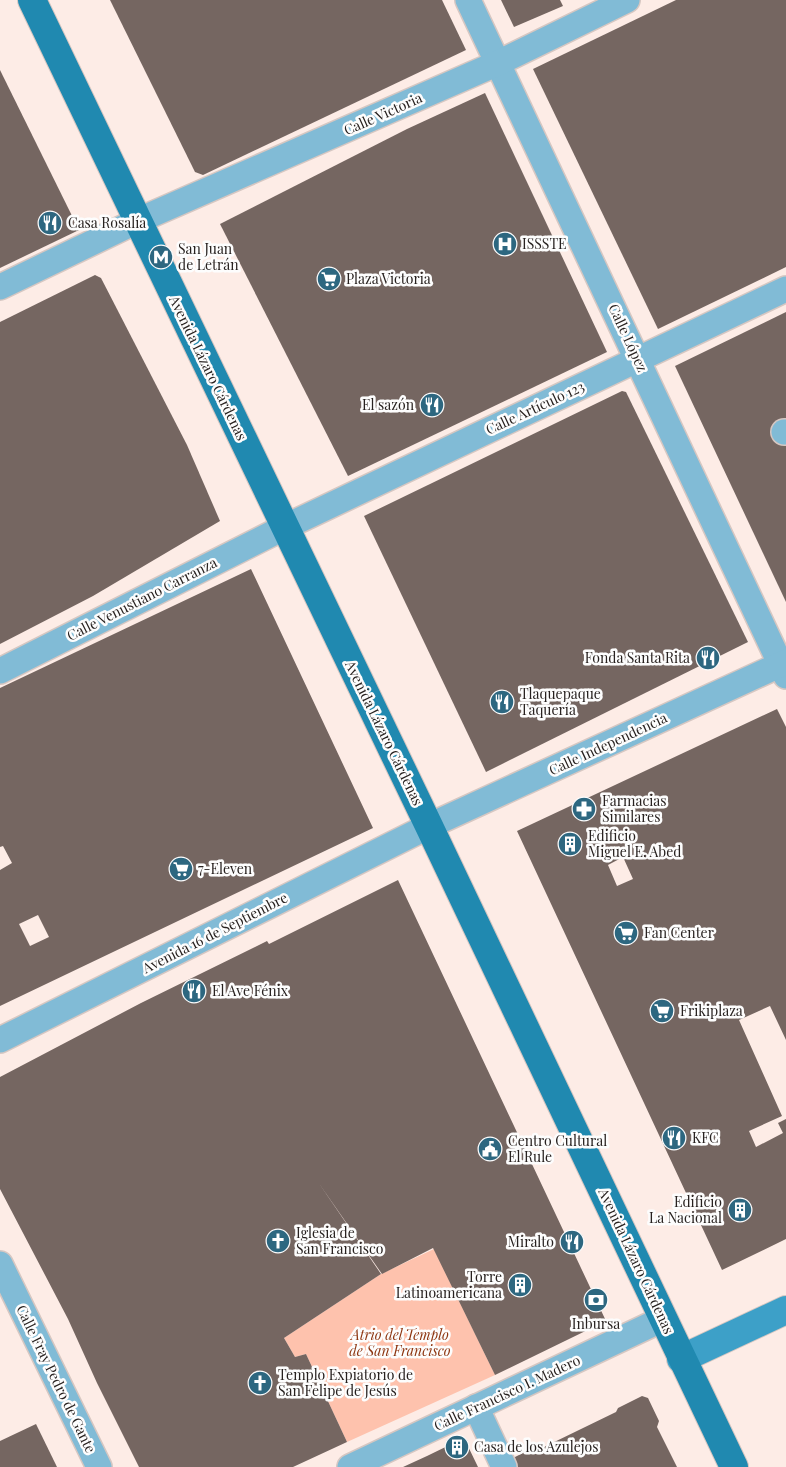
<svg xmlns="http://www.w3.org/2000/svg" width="786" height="1467" font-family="'Playfair Display',serif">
<rect width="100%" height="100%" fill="#fdece6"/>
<path fill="#fec2ad" d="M434,1249L495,1375L347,1442L306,1354L295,1357L284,1338L381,1274Z"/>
<g fill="#756661" fill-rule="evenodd">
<path d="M110,0H442L466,50L203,175L195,172Z"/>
<path d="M501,0H560L563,6L514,27Z"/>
<path d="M676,0H786V267L658,329L533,69Z"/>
<path d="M0,70L79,230L0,268Z"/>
<path d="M485,93L607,352L348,476L220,224L407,129Z"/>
<path d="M95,275L101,278L187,445L220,521L93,596L0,644V322Z"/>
<path d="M786,312V602L675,366Z"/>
<path d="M622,391L626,392L748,642L486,772L364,516Z"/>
<path d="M251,569L373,828L0,1006V870L12,863L3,846L0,847V688ZM38,915L49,937L30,946L19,924Z"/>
<path d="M777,709L786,727V1040L770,1006L739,1020L782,1116L749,1131L756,1147L783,1133L778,1123L786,1119V1239L722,1270L517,831ZM623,857L633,879L617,886L608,865Z"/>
<path d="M398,880L606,1321L495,1375L433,1248L382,1274L318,1182L381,1274L284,1338L295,1357L306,1354L347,1442L293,1467H139L97,1383L68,1319L0,1189V1077L141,1003L267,941L269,944Z"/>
<path d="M642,1396L648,1398L659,1421L657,1427L677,1467H516L515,1457L539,1445L544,1447L616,1412L618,1408Z"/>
<path d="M36,1424L57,1467H0V1441Z"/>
<path d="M464,1438L478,1467H403L427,1456Z"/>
</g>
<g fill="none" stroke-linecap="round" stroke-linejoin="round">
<g stroke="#d6c7c2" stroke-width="28">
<g id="street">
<path d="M468,0L786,676"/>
<path d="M0,287L137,221L498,63L627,0"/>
<path d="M784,432H786"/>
<path d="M0,671L285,527L786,289"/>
<path d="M0,1040L429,826L786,662"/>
<path d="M0,1264L99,1467"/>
<path d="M476,1407L504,1467"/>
<path d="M350,1467L663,1319"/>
</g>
</g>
<g stroke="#d6c7c2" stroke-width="30">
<path id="secondary" d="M681,1359L786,1310"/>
</g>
<g stroke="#d6c7c2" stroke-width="30">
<path id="primary" d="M32,0L429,826L734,1467"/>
</g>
<use href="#street" stroke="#81bbd6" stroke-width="25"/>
<use href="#secondary" stroke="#3da0c8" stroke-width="28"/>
<use href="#primary" stroke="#2089b0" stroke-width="28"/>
</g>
<defs>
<g id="restaurant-disc" transform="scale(1.25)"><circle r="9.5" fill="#2d6780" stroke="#fdfdfd"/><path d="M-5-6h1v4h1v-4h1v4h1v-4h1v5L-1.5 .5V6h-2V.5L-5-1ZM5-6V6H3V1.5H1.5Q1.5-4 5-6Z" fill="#fff"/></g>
<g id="hospital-disc" transform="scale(1.25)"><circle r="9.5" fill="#2d6780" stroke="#fdfdfd"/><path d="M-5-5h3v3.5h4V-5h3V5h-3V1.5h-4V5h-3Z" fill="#fff"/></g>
<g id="metro-disc" transform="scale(1.25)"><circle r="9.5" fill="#2d6780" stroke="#fdfdfd"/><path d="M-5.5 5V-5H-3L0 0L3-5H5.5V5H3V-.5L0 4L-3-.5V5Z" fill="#fff"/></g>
<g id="supermarket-disc" transform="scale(1.25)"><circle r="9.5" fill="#2d6780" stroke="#fdfdfd"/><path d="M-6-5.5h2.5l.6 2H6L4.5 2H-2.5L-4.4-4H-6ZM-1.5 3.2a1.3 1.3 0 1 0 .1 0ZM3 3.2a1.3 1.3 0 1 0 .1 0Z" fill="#fff"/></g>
<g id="pharmacy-disc" transform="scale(1.25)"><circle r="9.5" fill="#2d6780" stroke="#fdfdfd"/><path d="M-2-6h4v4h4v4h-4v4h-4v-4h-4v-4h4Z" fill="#fff"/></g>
<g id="building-disc" transform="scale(1.25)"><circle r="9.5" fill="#2d6780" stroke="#fdfdfd"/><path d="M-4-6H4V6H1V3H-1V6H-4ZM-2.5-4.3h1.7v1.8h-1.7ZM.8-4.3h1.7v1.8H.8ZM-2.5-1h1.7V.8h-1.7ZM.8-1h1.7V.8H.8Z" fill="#fff"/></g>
<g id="civic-disc" transform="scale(1.25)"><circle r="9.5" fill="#2d6780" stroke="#fdfdfd"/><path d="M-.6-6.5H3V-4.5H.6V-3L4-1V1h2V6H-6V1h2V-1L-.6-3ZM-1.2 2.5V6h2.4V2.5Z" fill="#fff"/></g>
<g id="church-disc" transform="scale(1.25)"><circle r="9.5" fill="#2d6780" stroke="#fdfdfd"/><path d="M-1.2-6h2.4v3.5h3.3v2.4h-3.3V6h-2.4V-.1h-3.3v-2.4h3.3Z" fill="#fff"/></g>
<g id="bank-disc" transform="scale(1.25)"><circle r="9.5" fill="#2d6780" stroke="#fdfdfd"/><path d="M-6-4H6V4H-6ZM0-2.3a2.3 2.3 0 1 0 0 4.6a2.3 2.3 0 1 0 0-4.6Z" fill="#fff"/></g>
</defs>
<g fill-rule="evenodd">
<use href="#restaurant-disc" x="50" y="223"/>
<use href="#hospital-disc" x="505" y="244"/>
<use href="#metro-disc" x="161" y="257"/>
<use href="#supermarket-disc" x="329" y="279"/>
<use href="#restaurant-disc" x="432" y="405"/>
<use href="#restaurant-disc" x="708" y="658"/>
<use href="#restaurant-disc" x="502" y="702"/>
<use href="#pharmacy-disc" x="584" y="809"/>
<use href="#building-disc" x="570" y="844"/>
<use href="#supermarket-disc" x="181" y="869"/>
<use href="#supermarket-disc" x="626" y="933"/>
<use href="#restaurant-disc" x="194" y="991"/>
<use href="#supermarket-disc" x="662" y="1011"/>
<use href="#restaurant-disc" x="674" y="1138"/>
<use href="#civic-disc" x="490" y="1149"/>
<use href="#building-disc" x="740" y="1210"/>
<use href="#church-disc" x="278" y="1241"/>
<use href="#restaurant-disc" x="572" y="1242"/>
<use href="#building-disc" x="520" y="1285"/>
<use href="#bank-disc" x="596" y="1300"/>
<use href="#church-disc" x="260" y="1383"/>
<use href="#building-disc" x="457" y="1447"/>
</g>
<g text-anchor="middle" stroke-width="5" stroke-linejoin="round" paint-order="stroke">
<g font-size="14" fill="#27211f" stroke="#fdfdfd">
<text transform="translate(383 114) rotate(-24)" y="5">Calle Victoria</text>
<text transform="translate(628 338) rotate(65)" y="5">Calle López</text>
<text transform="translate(208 368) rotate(64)" y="5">Avenida Lázaro Cárdenas</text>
<text transform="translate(535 408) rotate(-25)" y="5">Calle Artículo 123</text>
<text transform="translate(142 599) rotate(-27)" y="5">Calle Venustiano Carranza</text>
<text transform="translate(384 733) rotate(64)" y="5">Avenida Lázaro Cárdenas</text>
<text transform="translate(608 744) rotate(-25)" y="5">Calle Independencia</text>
<text transform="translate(215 933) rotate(-27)" y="5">Avenida 16 de Septiembre</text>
<text transform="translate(636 1261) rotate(65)" y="5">Avenida Lázaro Cárdenas</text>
<text transform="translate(56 1379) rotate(64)" y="5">Calle Fray Pedro de Gante</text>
<text transform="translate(507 1393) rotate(-25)" y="5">Calle Francisco I. Madero</text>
</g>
<g font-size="14" fill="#27211f" stroke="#fdfdfd" text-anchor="start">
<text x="68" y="228">Casa Rosalía</text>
<text x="522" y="249">ISSSTE</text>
<text x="178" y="254">San Juan<tspan x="178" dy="16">de Letrán</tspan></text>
<text x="346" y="284">Plaza Victoria</text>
<text x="414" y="410" text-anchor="end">El sazón</text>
<text x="690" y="663" text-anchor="end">Fonda Santa Rita</text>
<text x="520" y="699">Tlaquepaque<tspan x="520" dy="16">Taquería</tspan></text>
<text x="602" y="806">Farmacias<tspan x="602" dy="16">Similares</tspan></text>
<text x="588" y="841">Edificio<tspan x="588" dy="16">Miguel E. Abed</tspan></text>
<text x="198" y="874">7-Eleven</text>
<text x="644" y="938">Fan Center</text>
<text x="212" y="996">El Ave Fénix</text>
<text x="680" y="1016">Frikiplaza</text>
<text x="692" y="1143">KFC</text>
<text x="508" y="1146">Centro Cultural<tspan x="508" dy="16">El Rule</tspan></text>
<text x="722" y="1207" text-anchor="end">Edificio<tspan x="722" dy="16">La Nacional</tspan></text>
<text x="296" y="1238">Iglesia de<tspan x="296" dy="16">San Francisco</tspan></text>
<text x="554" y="1247" text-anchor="end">Miralto</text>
<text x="502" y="1282" text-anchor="end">Torre<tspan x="502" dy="16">Latinoamericana</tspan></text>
<text x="596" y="1329" text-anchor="middle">Inbursa</text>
<text x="278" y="1380">Templo Expiatorio de<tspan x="278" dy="16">San Felipe de Jesús</tspan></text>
<text x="474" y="1452">Casa de los Azulejos</text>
</g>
<g font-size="14" font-style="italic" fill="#8d3510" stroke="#fdfdfd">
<text x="400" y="1340">Atrio del Templo<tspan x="400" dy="16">de San Francisco</tspan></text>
</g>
</g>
</svg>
